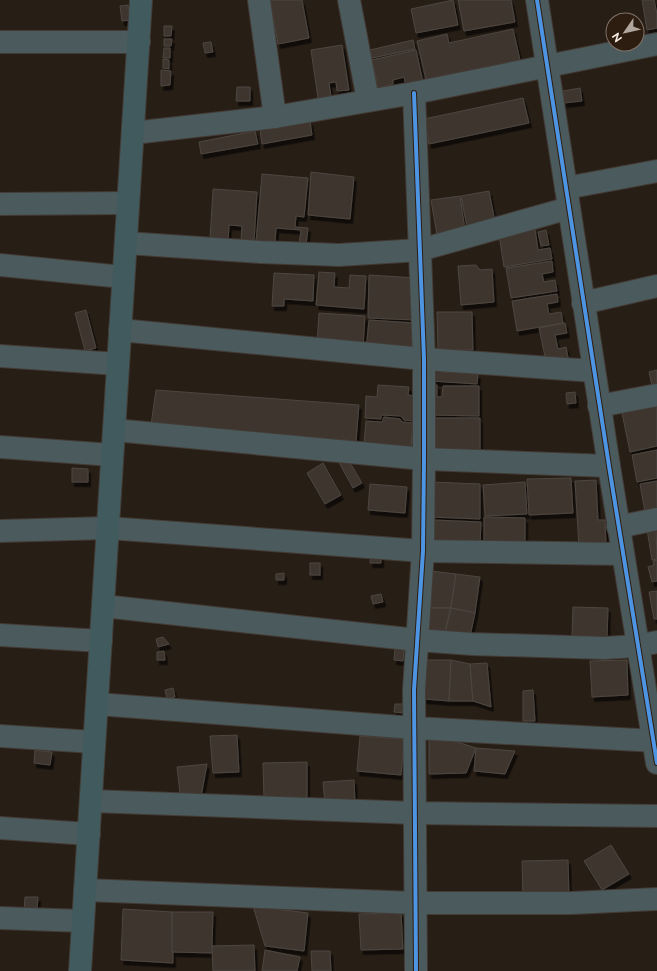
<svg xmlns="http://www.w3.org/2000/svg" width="657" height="971" font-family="Raleway,sans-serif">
<defs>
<filter id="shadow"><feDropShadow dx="2.5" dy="4.5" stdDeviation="0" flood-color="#0009"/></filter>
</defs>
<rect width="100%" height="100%" fill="#271e16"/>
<g fill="#3d362f" stroke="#4e4640" filter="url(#shadow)">
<path d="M270,0H302L309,38L278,44Z"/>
<path d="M453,0L458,25L416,33L411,9Z"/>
<path d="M458,0H511L515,22L464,31Z"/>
<path d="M642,0H654L657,14V28L647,30Z"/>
<path d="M128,5L130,20L122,21L120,6Z"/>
<path d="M164,26H172L171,36H164Z"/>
<path d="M513,29L520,60L426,80L417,41L447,34L449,43Z"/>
<path d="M164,39H172L171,46H164Z"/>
<path d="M413,40L415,49L372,58L370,50Z"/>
<path d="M211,42L213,52L205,53L203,43Z"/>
<path d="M342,45L349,90L337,91L336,82L329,83L331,96L318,98L311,50Z"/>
<path d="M164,48H170V58H163Z"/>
<path d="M416,50L423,82L406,86L404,77L393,80V84L378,88L372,60Z"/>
<path d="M163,59L169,60V69L163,68Z"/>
<path d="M161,70L171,71L170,85L161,86Z"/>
<path d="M237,87H250V101H236Z"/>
<path d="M580,88L582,101L564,103L563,91Z"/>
<path d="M523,98L529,123L429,144L424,119Z"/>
<path d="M310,121L312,135L262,144L260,129Z"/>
<path d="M255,131L258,144L201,154L199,142Z"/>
<path d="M311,172L354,177L350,219L308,215Z"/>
<path d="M262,174L308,178L304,217L296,216L295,227L308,228L306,245L299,244L301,230L276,228L275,243L256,242Z"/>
<path d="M213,189L257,192L254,242L241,241L242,226L229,225L228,242L210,240Z"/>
<path d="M489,191L495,222L467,227L461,196Z"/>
<path d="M460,196L465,230L437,235L431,200Z"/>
<path d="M535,229L538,250L550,248L552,259L504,267L499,235Z"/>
<path d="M546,230L549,245L541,246L538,232Z"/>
<path d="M552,261L553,272L542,274L544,282L555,280L557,291L511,298L506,268Z"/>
<path d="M476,265L480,270L492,269L494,302L461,305L458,266Z"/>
<path d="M319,272L335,273L334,287L349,288L350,275L366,276L364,309L316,305Z"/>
<path d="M274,273L314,275L313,301L284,299V306H272Z"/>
<path d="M369,275L417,278L416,320L368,318Z"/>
<path d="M557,294L558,302L547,304L549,314L561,312L563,323L517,331L512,301Z"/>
<path d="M86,310L96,348L85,351L75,313Z"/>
<path d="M437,312H472L473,350H438Z"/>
<path d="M319,313L365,316L363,347L317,345Z"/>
<path d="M369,320L415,323L413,354L366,351Z"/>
<path d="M565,323L567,333L555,335L558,349L566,347L569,362L547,366L539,328Z"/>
<path d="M657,370V385L652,386L649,372Z"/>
<path d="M432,371L478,374L477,384L432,381Z"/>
<path d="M378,385L409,387L408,395L415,396L414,421L404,420L401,416L381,415V419L365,418L366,396L377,397Z"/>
<path d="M431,385H437V397H442L443,386H479V416L430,415Z"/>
<path d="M156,390L359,405L356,441L151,425Z"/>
<path d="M575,392L576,403L567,404L566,393Z"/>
<path d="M657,406V446L630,452L622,413Z"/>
<path d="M384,417L400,419L402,422L413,423L411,447L364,443L366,421L382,422Z"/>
<path d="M433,418H480V456L434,457Z"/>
<path d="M657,450V478L637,482L632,455Z"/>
<path d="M345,454L362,483L353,488L337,459Z"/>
<path d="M323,463L341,495L325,504L307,473Z"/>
<path d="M72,468L88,469V482H72Z"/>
<path d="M571,478L573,513L529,515L527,479Z"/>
<path d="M596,480L598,520H605L606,545L579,547L575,481Z"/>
<path d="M657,481V510L645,512L640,484Z"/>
<path d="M431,482L480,484V519L430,517Z"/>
<path d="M525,482L527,514L485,516L483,485Z"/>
<path d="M370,484L407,487L405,513L368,510Z"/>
<path d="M484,517L525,518V548L484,547Z"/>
<path d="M434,520L481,522L480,546L433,544Z"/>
<path d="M656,527L657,559L652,560L647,529Z"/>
<path d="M371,552H381V563H370Z"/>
<path d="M657,560V581L652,582L648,567L654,565L653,561Z"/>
<rect x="310" y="563" width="10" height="12"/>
<path d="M431,571L456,574L451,608H429Z"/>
<path d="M284,573V580H276V574Z"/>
<path d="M456,574L480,577L475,613L451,608Z"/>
<path d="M657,591V619H654L649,592Z"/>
<path d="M381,594L383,602L373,604L371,596Z"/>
<path d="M573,607L608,608L607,638L572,637Z"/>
<path d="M429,608H451L444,636L424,632Z"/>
<path d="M451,608L475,613L469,641L444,636Z"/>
<path d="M163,637L169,644L158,647L156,639Z"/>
<path d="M395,649H404L403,661L394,660Z"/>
<path d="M164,651L165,660H157V652Z"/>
<path d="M424,660H451L449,701L424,699Z"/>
<path d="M451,660L470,664L473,701H449Z"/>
<path d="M627,660L628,695L592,697L590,661Z"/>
<path d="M487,663L491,707L473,701L470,664Z"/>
<path d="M173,688L175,697L167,699L165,690Z"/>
<path d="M533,690L535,721H523V691Z"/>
<path d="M395,704H403L402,713L394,712Z"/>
<path d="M429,733L476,748L466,773L429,774Z"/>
<path d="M237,735L239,772L213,773L210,736Z"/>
<path d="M360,736L404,739L401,775L357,771Z"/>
<path d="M476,748L515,751L505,774L474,771Z"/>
<path d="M35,750L52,752L50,765L34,763Z"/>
<path d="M307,762V799H264L263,763Z"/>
<path d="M207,764L201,797L180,793L177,767Z"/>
<path d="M354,780L355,802L325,804L323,782Z"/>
<path d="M611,845L629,874L602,890L584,861Z"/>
<path d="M568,860L569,895L523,896L522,861Z"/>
<path d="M25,897H38L37,911H24Z"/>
<path d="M253,906L308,913L304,951L265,946Z"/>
<path d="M123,909L172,912L173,963L121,960Z"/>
<path d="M172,912H213L212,946L213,953L172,952Z"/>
<path d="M401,913L403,949L361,950L359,914Z"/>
<path d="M254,945L255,971H213L212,946Z"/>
<path d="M265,950L300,957L297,971H262Z"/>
<path d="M311,951H330L331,971H312Z"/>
</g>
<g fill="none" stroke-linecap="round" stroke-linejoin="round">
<g stroke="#433b35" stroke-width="24">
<g id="minor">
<path d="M259,0L275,117"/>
<path d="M349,0L368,100"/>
<path d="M537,0L609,466L657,763"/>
<path d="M0,42H139"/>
<path d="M414,93L424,359V459L423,551L414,690L416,971"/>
<path d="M133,133L275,117L414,93L657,44"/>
<path d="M566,188L657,171"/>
<path d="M0,204L128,203"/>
<path d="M126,243L260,252L339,255L420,250L569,208"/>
<path d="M0,265L123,277"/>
<path d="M583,303L657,286"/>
<path d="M120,330L424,359L594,371"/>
<path d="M0,356L118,364"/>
<path d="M599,406L657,395"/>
<path d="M114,430L424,459L609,466"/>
<path d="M0,447L112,455"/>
<path d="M618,527L657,519"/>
<path d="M0,531L108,528L423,551L623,554"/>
<path d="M103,606L417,640L472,644L604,648L637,646L657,642"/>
<path d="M0,635L101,641"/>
<path d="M97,704L414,728L657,741"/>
<path d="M0,736L94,742"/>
<path d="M91,801L415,813L657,816"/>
<path d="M0,828L89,834"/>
<path d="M85,890L415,903H572L657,899"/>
<path d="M0,918L83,921"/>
</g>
</g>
<g stroke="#433b35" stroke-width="24">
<path id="major" d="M80,971L141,0"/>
</g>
<use href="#minor" stroke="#4b5a5c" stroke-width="22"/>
<use href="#major" stroke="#415a5e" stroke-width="22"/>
<g stroke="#2d1d10" stroke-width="6">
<g id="cycleway">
<path d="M537,0L609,466L657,763"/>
<path d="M414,93L424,359V459L423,551L414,690L416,971"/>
</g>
</g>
<use href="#cycleway" stroke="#4d94e3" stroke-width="4"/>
</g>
<g transform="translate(625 32) rotate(236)"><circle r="19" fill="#2d1d10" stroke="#7f7166"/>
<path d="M0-3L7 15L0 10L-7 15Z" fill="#b1a69e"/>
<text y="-6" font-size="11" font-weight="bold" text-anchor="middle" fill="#fbf0e7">N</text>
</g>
</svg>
